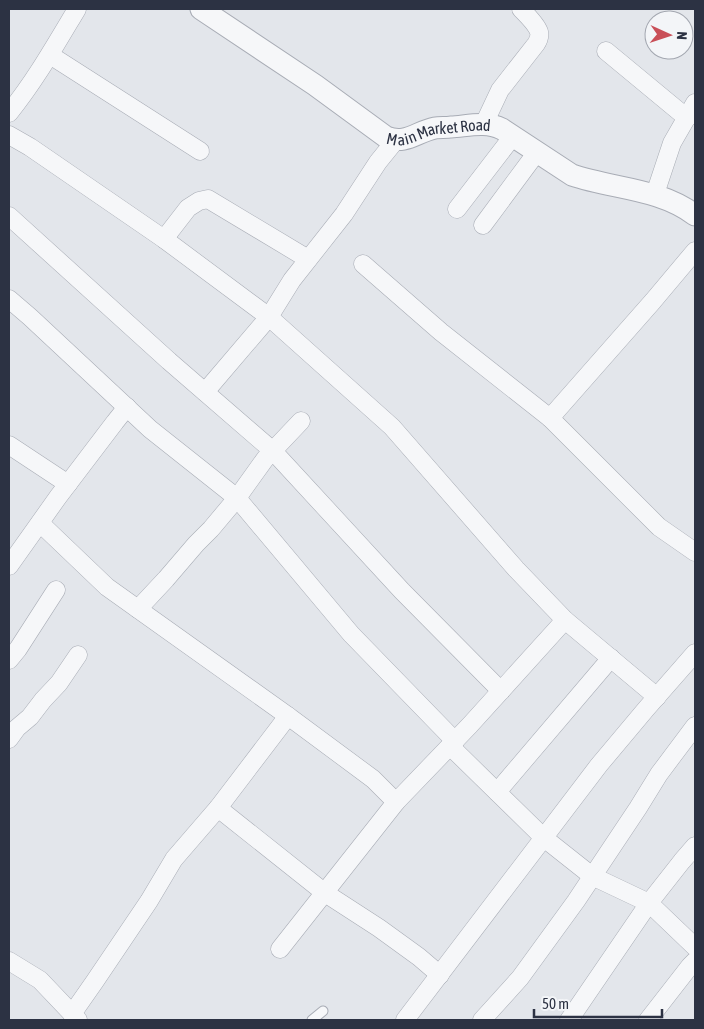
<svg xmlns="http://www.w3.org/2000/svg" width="704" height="1029" font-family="'Asap Condensed',sans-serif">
<rect width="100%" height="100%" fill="#e3e6eb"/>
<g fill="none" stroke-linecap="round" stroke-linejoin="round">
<g stroke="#a8acb5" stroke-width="11">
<path id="service" d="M312,1020L323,1011"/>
</g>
<g stroke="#a8acb5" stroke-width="19">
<g id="minor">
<path d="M606,51L687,118"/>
<path d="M50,55L200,151"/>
<path d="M9,113C35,81 56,44 77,9"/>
<path d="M484,124L500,90L536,44C538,41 540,36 539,32C537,25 526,14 521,9"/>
<path d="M9,135L30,147L164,239L269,317L392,427L516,569L565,620L657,697"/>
<path d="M655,194L672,143L695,103"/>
<path d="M457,209L513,136"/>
<path d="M9,216L169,361L273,451L402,591L501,691"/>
<path d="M483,225L537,152"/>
<path d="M164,239L188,208L199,201L208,199L308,259"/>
<path d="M363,264L441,332L550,418L659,527L695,552"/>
<path d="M9,299L30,317L150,429L237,498L351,634L455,741"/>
<path d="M205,392L269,317L292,280L344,214L378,162L395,141"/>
<path d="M550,418L653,301L695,251"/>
<path d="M9,445L68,484"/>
<path d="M40,523L107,587L288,716L373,779L396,802"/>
<path d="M9,566L58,497L115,422L127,407"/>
<path d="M138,609L166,579L196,544L211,529L237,498L265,459L301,421"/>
<path d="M9,660L18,649L56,590"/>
<path d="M9,739L17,728L30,717L43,700L59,683L78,655"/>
<path d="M450,746L544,838L592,876L649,903L695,947"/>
<path d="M497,792L611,658"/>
<path d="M218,808L325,893L379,928L419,957L440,975"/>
<path d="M280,949L396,802L470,725L565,620"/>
<path d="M9,961L40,980L78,1020"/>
<path d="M72,1014L95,981L149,901L174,859L218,808L288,716"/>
<path d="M405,1020L599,765L646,709L695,653"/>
<path d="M482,1020L520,978L576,901L638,808L659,774L695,726"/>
<path d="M569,1020L649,903L682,861L695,846"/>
<path d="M648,1020L690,966L695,961"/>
</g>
</g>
<g stroke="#a8acb5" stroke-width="23">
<g id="tertiary">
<path id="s1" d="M201,9L315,85L386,137C406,145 416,132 435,128C440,127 446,128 451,127C468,126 486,121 502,129L572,175C613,189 659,188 695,215"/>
</g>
</g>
<use href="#service" stroke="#f6f7f9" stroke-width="9"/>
<use href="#minor" stroke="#f6f7f9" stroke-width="18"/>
<use href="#tertiary" stroke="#f6f7f9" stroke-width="21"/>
</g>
<g text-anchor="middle" stroke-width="4" stroke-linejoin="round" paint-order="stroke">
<g font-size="16" fill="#2c3243" stroke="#f3f5f8">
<text dy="6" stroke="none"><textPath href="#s1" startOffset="279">Main Market Road</textPath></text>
</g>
</g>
<rect width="704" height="1029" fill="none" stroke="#2c3243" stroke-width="20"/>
<g transform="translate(669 35) rotate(93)"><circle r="24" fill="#f3f5f8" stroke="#a3a7b0"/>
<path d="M0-4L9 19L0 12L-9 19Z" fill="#c94f58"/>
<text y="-8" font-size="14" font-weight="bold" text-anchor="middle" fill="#2c3243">N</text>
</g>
<path d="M534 1009v8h128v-8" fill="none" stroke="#2c3243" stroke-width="2.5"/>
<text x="542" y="1009" font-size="15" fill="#2c3243" stroke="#f3f5f8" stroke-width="4" paint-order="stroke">50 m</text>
</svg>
